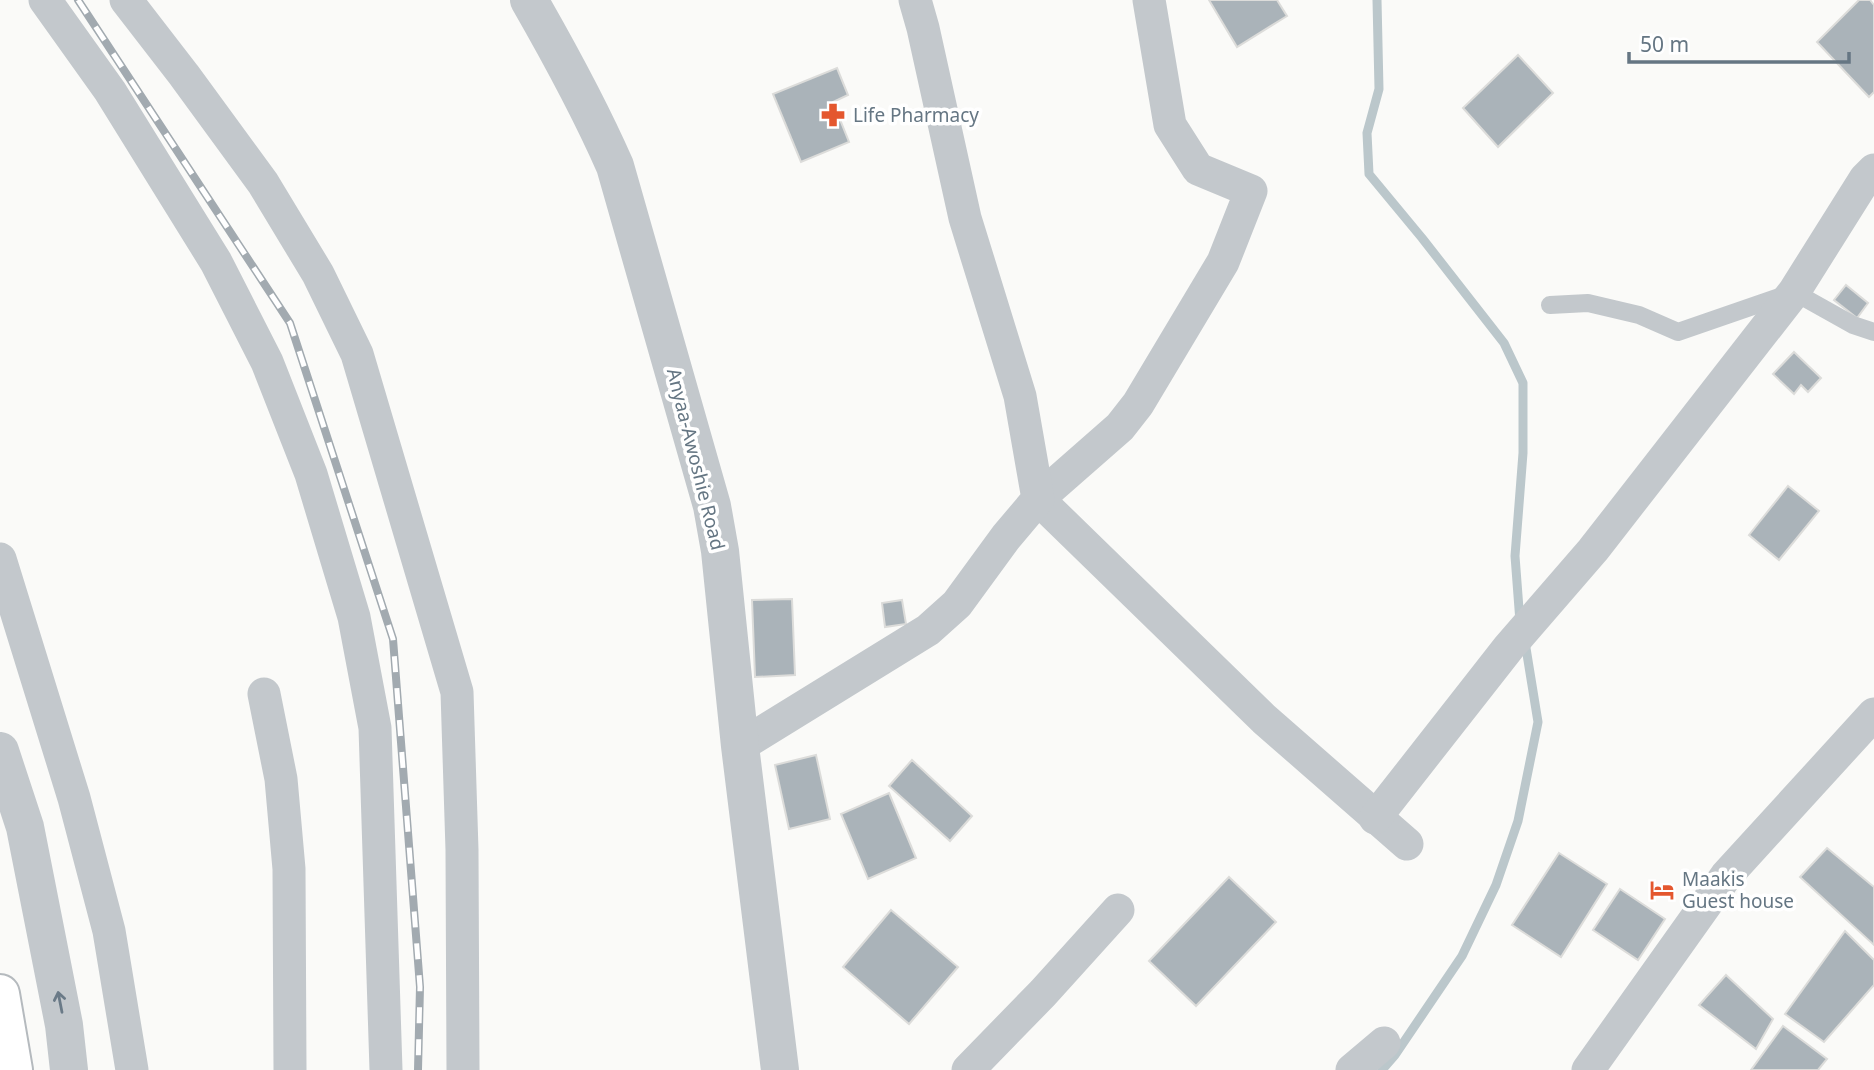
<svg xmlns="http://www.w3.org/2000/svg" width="1874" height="1070" font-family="'Noto Sans',sans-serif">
<rect width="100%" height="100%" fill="#fafaf8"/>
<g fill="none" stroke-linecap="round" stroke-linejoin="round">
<g stroke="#bbc7cb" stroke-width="9">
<path d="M1377,0L1379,89L1367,133L1369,174L1422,238L1504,343L1523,383V453L1515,556L1520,622"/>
<path d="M1382,1070L1395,1055L1462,956L1496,885L1518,821L1538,722L1525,642"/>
</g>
</g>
<g fill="#aab3b9" stroke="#dcdcda" stroke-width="2">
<path d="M1209,0H1277L1287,16L1237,47Z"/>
<path d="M1859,0H1870L1874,5V92L1869,97L1817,42Z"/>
<path d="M1518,55L1553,93L1498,147L1463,108Z"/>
<path d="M837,68L848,95L833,102L849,142L801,162L773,94Z"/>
<path d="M1846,285L1868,303L1857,318L1834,300Z"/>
<path d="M1794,352L1821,378L1808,392L1801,385L1794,394L1773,374Z"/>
<path d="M1788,486L1819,511L1779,560L1749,535Z"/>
<path d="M792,599L795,675L755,677L752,600Z"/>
<path d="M902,600L906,624L885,627L882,603Z"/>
<path d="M816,755L830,819L789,829L775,765Z"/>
<path d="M912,760L972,816L950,841L889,786Z"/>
<path d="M889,793L916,858L868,879L841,814Z"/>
<path d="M1827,848L1874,887V945L1800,877Z"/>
<path d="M1559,853L1607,884L1561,957L1512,925Z"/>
<path d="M1229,877L1276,922L1196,1006L1149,961Z"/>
<path d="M1620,889L1665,919L1638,960L1593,930Z"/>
<path d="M891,910L958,967L909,1024L843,967Z"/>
<path d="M1845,931L1874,960V985L1824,1042L1785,1014Z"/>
<path d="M1726,975L1773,1019L1756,1049L1699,1005Z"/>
<path d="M1783,1026L1827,1059L1818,1070H1751Z"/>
</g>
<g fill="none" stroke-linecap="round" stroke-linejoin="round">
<g stroke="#b5babe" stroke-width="42">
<path id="primary" d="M0,994L13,1070"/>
</g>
<path stroke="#c3c8cc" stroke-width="18" d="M1550,305L1588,303L1639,315L1678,332L1794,292L1853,325L1874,332"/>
<g stroke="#c3c8cc" stroke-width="33">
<path d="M45,0L110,91L216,262L267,362L311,474L354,617L375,728L386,1070"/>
<path d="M126,0L184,75L263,183L318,274L357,354L457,692L462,850L463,1070"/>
<path d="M1149,0L1170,125L1198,169L1251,191L1223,262L1138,404L1120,427L1038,499L1264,719L1407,844"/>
<path d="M0,559L74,798L109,931L132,1070"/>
<path d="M264,694L281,779L289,869L290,1070"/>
<path d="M740,746L928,630L957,604L1006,537L1038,499L1020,396L965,218L923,28L915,0"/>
<path d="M1375,818L1509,647L1593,550L1794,292L1865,179L1874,170"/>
<path d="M968,1070L1043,993L1118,910"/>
<path d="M1352,1070L1384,1043"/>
<path d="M1588,1070L1726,876L1874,714"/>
</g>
<g stroke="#c3c8cc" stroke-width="38">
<path d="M529,0C560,54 590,109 615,166L712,506L720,551L740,746L780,1070"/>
<path d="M0,751L25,827L64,1025L69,1070"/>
</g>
<use href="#primary" stroke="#fff" stroke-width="38"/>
<g stroke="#a2aab0" stroke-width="8">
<path id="rail" d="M78,0L290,323L393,639L420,987L418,1070"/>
</g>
<use href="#rail" stroke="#fff" stroke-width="5" stroke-dasharray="16" stroke-linecap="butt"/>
</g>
<defs><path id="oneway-shaft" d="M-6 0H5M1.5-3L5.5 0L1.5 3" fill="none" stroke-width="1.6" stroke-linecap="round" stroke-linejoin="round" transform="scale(1.75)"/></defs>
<use stroke="#6a7a87" href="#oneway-shaft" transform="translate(60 1002) rotate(-101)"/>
<defs>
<g id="pharmacy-bare" transform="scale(1.89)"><path d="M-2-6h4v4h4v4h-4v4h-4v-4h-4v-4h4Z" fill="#e4572e" stroke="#fff" stroke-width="2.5" paint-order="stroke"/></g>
<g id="hotel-bare" transform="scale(1.89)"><path d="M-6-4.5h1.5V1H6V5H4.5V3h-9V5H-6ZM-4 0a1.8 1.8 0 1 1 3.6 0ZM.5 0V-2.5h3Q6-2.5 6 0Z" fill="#e4572e" stroke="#fff" stroke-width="2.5" paint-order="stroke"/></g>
</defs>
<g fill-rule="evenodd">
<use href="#pharmacy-bare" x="833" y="115"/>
<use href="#hotel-bare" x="1662" y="890"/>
</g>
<g text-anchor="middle" stroke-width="7" stroke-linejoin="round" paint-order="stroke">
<g font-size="19" fill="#657683" stroke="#fff" text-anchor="start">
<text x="853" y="122">Life Pharmacy</text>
<text x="1682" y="886">Maakis<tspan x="1682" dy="22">Guest house</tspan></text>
</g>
<g font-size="19" fill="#657683" stroke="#fff">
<text transform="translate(696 459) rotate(76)" y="7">Anyaa-Awoshie Road</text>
</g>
</g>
<path d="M1629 52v10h220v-10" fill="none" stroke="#657683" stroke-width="3.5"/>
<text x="1640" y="52" font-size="21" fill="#657683" stroke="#ffffff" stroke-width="5" paint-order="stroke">50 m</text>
</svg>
